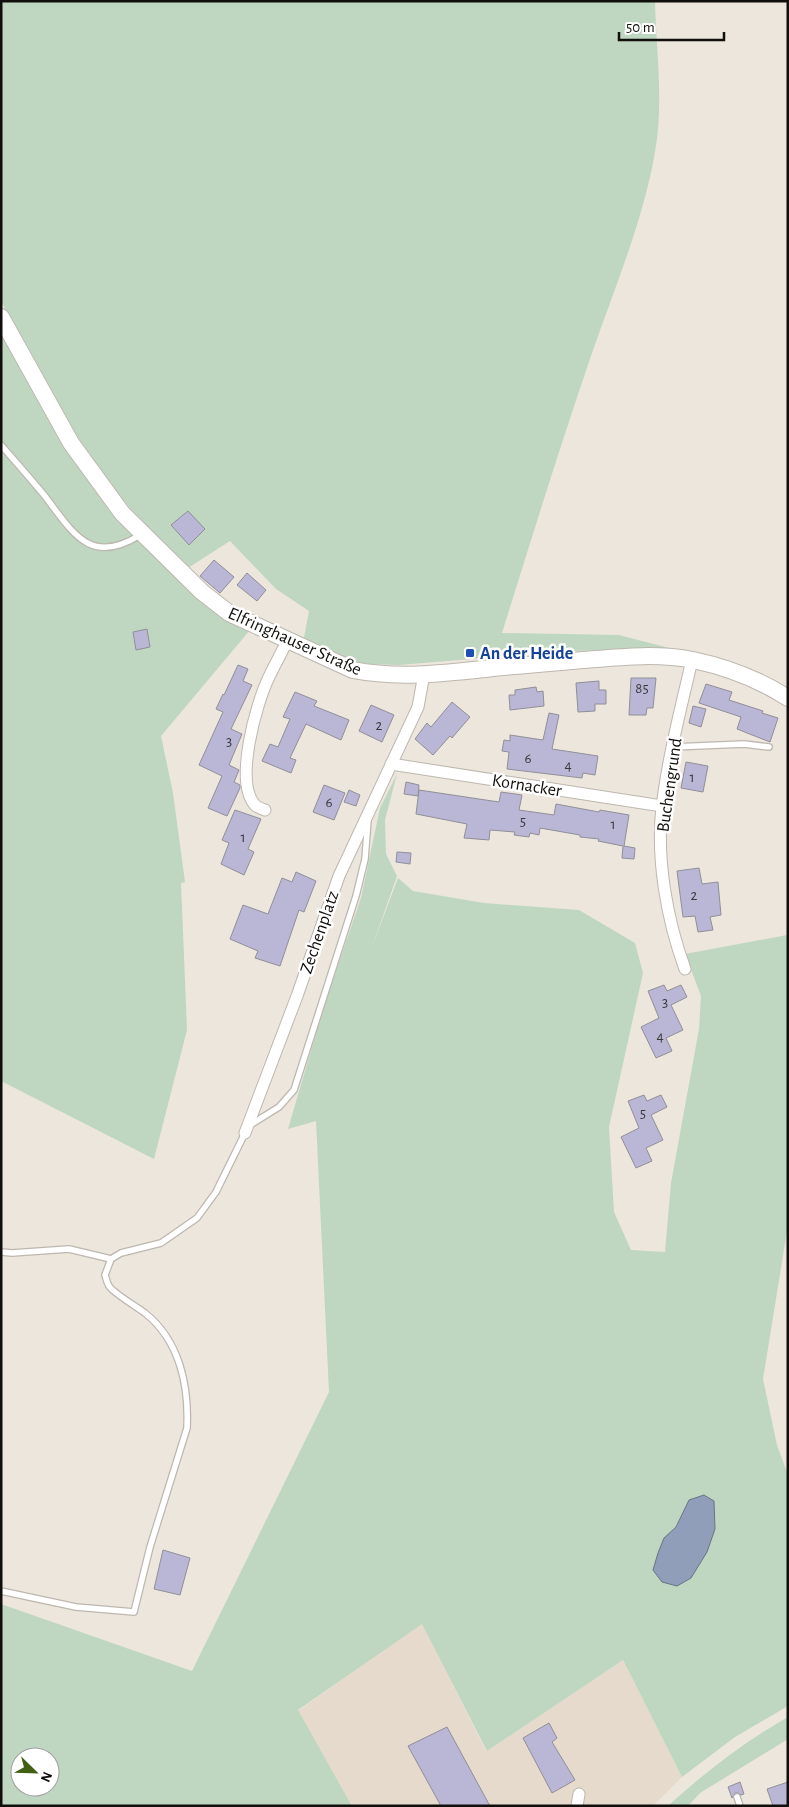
<svg xmlns="http://www.w3.org/2000/svg" width="789" height="1807" font-family="'Alegreya Sans',sans-serif">
<rect width="100%" height="100%" fill="#ece6dd"/>
<path fill="#e5dacb" d="M422,1623L486,1751L623,1660L682,1777L653,1806H352L298,1711Z"/>
<g fill="#bfd7c1" fill-rule="evenodd">
<path d="M1,1H655C656,51 664,102 655,152C643,221 615,287 592,353C560,446 531,540 502,633L619,635L673,649L568,651L399,665L371,664L348,661L303,643L309,611L276,589L230,541L188,568L142,522L107,481L72,429L1,301Z"/>
<path d="M1,330L67,448L250,630L161,736L173,793L185,882L181,883L187,1030L154,1159L1,1081Z"/>
<path d="M397,774L385,820L386,854L397,876L372,947L398,878L413,891L484,903L579,910L635,943L643,973L609,1127L614,1212L631,1250L665,1252L671,1183L699,1029L701,996L685,954L787,935L788,1225L763,1379L777,1445L788,1475V1706L735,1737L682,1777L623,1660L487,1751L422,1624L298,1710L352,1806H1V1604L192,1671L329,1392L316,1121L288,1129L325,1003L361,898L380,808ZM689,1500L714,1517L715,1529L664,1538L676,1527ZM20,1757H50V1787H20Z"/>
<path d="M788,1717V1739L700,1793L688,1806H668C705,1772 744,1742 788,1717Z"/>
</g>
<path fill="#909eb9" stroke="#6a7385" d="M704,1495L714,1501L715,1529L707,1552L691,1578L677,1586L662,1582L653,1570L658,1553L664,1538L676,1527L689,1500Z"/>
<g fill="#bab6d5" stroke="#908f98">
<path d="M188,511L205,529L189,545L171,525Z"/>
<path d="M214,560L234,577L220,593L200,576Z"/>
<path d="M247,573L266,590L257,601L237,585Z"/>
<path d="M147,629L150,647L136,650L133,632Z"/>
<path d="M238,665L248,669L243,681L252,685L231,729L242,734L229,765L239,770L234,782L240,785V788L227,816L208,808L222,776L199,765L223,712L216,709L223,694L224,695Z"/>
<path d="M631,678H656L653,708H647L646,715H629Z"/>
<path d="M599,681V690H606V704H595V711L578,712L576,683Z"/>
<path d="M706,684L732,692L729,700L763,711L762,713L778,718L770,742L737,729L741,717L699,703Z"/>
<path d="M536,687L537,692L543,691L544,706L510,710L509,695H515V690Z"/>
<path d="M295,692L317,701L314,706L349,720L341,740L306,724L290,758L296,760L291,773L262,761L270,744L278,747L290,719L283,717Z"/>
<path d="M452,702L470,717L452,738L450,736L433,755L415,739L427,723L431,727Z"/>
<path d="M371,705L394,715L382,742L359,731Z"/>
<path d="M693,706L706,709L701,727L689,723Z"/>
<path d="M549,713L559,715L552,749L598,756L595,775L583,773L582,778L507,769L509,752L502,751L504,740L510,741V735L543,740Z"/>
<path d="M686,762L708,766L703,792L681,788Z"/>
<path d="M406,782L419,785L418,796L404,794Z"/>
<path d="M324,785L345,793L334,820L313,812Z"/>
<path d="M349,790L360,795L356,806L344,802Z"/>
<path d="M419,790L499,802L501,792L522,795L519,810L554,815L556,804L599,812L600,810L629,815L624,846L635,848L634,859L622,858L623,846L598,841L599,839L580,837V835L540,828L539,835L530,833L529,837L514,835L515,832L490,830L489,840L464,838L467,824L416,814Z"/>
<path d="M235,810L261,819L248,849L254,852L244,875L221,864L229,843L222,840Z"/>
<path d="M397,852L411,853L410,864L396,862Z"/>
<path d="M699,868L702,884L718,882L721,915L710,917L713,930L698,932L695,916L683,917L677,871Z"/>
<path d="M296,872L316,881L304,912L299,910L280,966L255,958L258,951L230,939L243,905L268,914L282,878L292,882Z"/>
<path d="M664,985L667,991L681,985L687,997L671,1005L683,1030L666,1038L672,1051L656,1058L641,1027L659,1018L648,991Z"/>
<path d="M644,1095L647,1101L661,1095L667,1107L651,1115L663,1140L646,1148L652,1161L636,1168L621,1137L639,1128L628,1101Z"/>
<path d="M163,1550L190,1558L180,1595L154,1589Z"/>
<path d="M549,1723L557,1738L552,1742L575,1780L552,1793L523,1738Z"/>
<path d="M447,1727L490,1806H441L408,1746Z"/>
<path d="M740,1782L744,1794L741,1795L738,1793H735L732,1798L728,1787Z"/>
<path d="M788,1782V1806H773L767,1789Z"/>
</g>
<g fill="none" stroke-linecap="round" stroke-linejoin="round">
<g stroke="#bdb7af" stroke-width="8">
<g id="service">
<path d="M1,445C15,461 30,478 44,495C72,531 89,567 140,535"/>
<path d="M673,747L744,744L769,747"/>
<path d="M250,1125L279,1107L294,1090L356,896L365,859L368,820"/>
<path d="M1,1252L12,1253L69,1249L111,1259"/>
<path d="M1,1591L76,1607L134,1612L150,1547L187,1428C189,1386 180,1341 145,1313C137,1307 113,1293 109,1286C107,1283 106,1278 105,1275L111,1259L121,1253L161,1243L197,1218L216,1192L245,1133"/>
<path d="M737,1797L740,1806"/>
</g>
</g>
<g stroke="#bdb7af" stroke-width="13">
<g id="minor">
<path d="M391,764L662,806"/>
<path d="M265,810C262,809 257,807 255,805C234,782 256,705 268,679C274,666 281,654 287,641"/>
<path d="M685,969C667,920 656,859 662,807C668,757 681,708 692,660"/>
<path d="M245,1133L297,996L339,876L418,707L424,674"/>
<path d="M577,1806L579,1794"/>
</g>
</g>
<g stroke="#bdb7af" stroke-width="18">
<path id="secondary" d="M1,317L71,443L122,513L202,592L229,613L353,670C399,679 446,673 493,668C523,665 553,663 583,660C620,657 657,653 693,660C726,667 760,680 788,698"/>
</g>
<use href="#service" stroke="#fff" stroke-width="5.5"/>
<use href="#minor" stroke="#fff" stroke-width="11"/>
<use href="#secondary" stroke="#fff" stroke-width="16"/>
</g>
<rect fill="#1a4fb4" stroke="#fff" stroke-width="2" x="465" y="648" width="10" height="10" rx="2.5"/>
<g text-anchor="middle" stroke-width="5" stroke-linejoin="round" paint-order="stroke">
<g font-size="15" fill="#3b393e">
<text x="642" y="693">85</text>
<text x="379" y="730">2</text>
<text x="229" y="746">3</text>
<text x="528" y="763">6</text>
<text x="568" y="770">4</text>
<text x="692" y="782">1</text>
<text x="329" y="807">6</text>
<text x="523" y="826">5</text>
<text x="613" y="829">1</text>
<text x="243" y="842">1</text>
<text x="694" y="900">2</text>
<text x="665" y="1007">3</text>
<text x="660" y="1041">4</text>
<text x="643" y="1118">5</text>
</g>
<g font-size="18" fill="#110f0c" stroke="#fff">
<text transform="translate(295 641) rotate(24)" y="6">Elfringhauser Straße</text>
<text transform="translate(527 785) rotate(9)" y="6">Kornacker</text>
<text transform="translate(669 785) rotate(-82)" y="6">Buchengrund</text>
<text transform="translate(319 932) rotate(-71)" y="6">Zechenplatz</text>
</g>
<g font-size="18" font-weight="bold" fill="#164399" stroke="#fff" text-anchor="start">
<text x="480" y="659">An der Heide</text>
</g>
</g>
<rect width="789" height="1807" fill="none" stroke="#110f0c" stroke-width="5"/>
<g transform="translate(35 1772) rotate(113)"><circle r="24" fill="#ffffff" stroke="#a09f9e"/>
<path d="M0-4L9 19L0 12L-9 19Z" fill="#436012"/>
<text y="-8" font-size="14" font-weight="bold" text-anchor="middle" fill="#110f0c">N</text>
</g>
<path d="M619 32v8h105v-8" fill="none" stroke="#110f0c" stroke-width="2.5"/>
<text x="626" y="32" font-size="15" fill="#110f0c" stroke="#ffffff" stroke-width="4" paint-order="stroke">50 m</text>
</svg>
